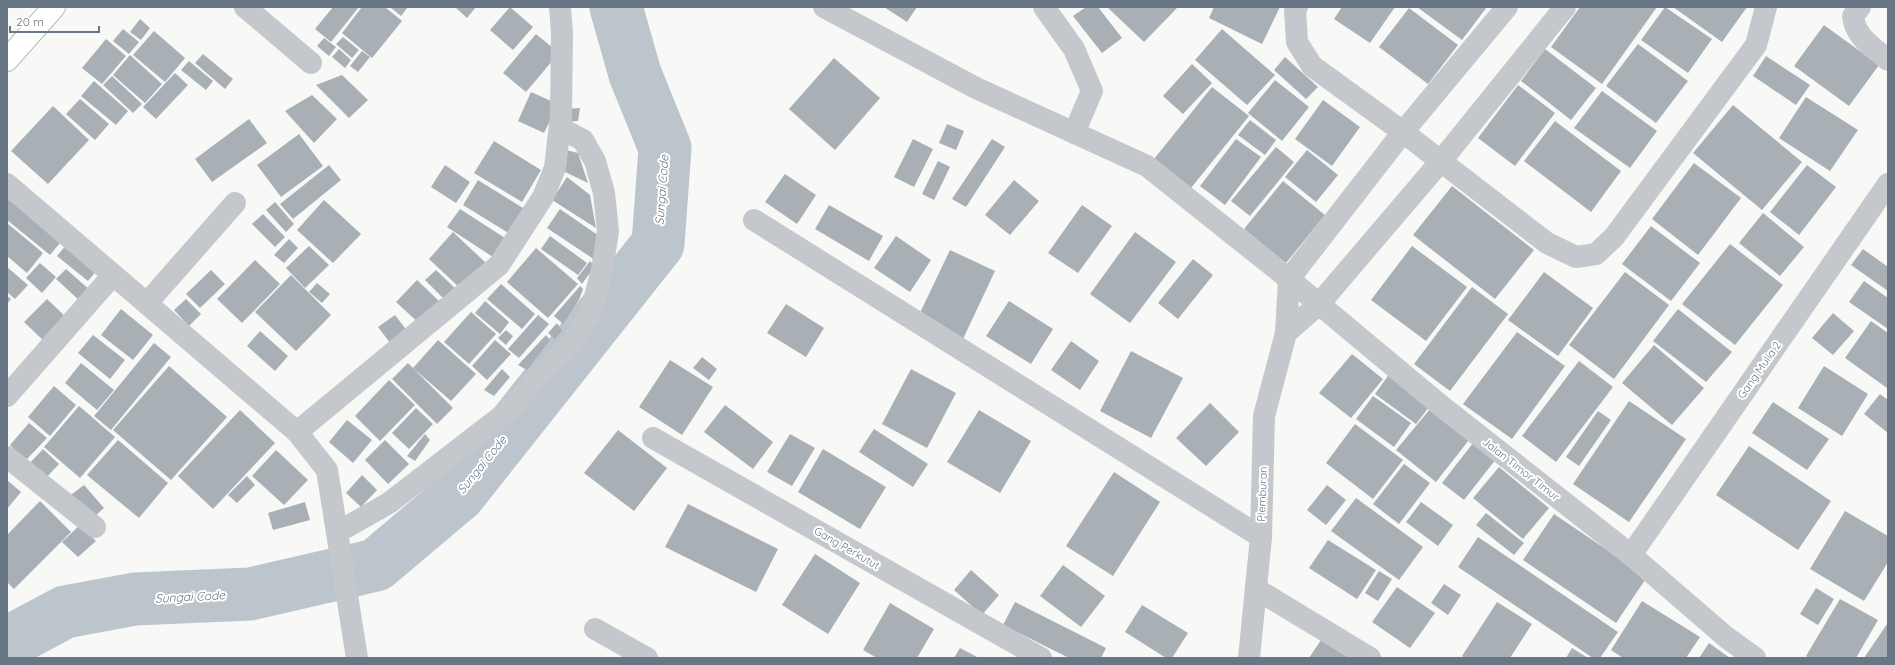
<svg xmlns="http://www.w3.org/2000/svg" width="1895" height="665" font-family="Quicksand,sans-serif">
<rect width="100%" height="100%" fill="#f8f8f6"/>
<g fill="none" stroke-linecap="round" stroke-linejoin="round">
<path stroke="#bcc5cb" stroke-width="53" d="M7,643L65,612L135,599L250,594L376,565L459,495L658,244L665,148L635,74L616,7"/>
</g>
<g fill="#a8b0b6">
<path d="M333,7H359L331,42L315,29Z"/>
<path d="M362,7H385L402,21L372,58L342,33Z"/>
<path d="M390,7H408L401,16Z"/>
<path d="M455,7H476L467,18Z"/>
<path d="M510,7L533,27L513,50L490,30Z"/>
<path d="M884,7H917L907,22Z"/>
<path d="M1086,7H1098L1122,38L1102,53L1073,16Z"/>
<path d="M1107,7H1178L1144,42Z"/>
<path d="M1214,7H1280L1262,44L1209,18Z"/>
<path d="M1342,7H1395L1370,43L1334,19Z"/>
<path d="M1417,7H1487L1462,40Z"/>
<path d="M1580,7H1657L1602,84L1551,47Z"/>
<path d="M1665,7L1712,39L1688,73L1641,40Z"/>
<path d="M1673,7H1747L1722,42Z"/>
<path d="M1409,8L1458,45L1428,84L1379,47Z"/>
<path d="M140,19L150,28L141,40L130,32Z"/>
<path d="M1824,25L1879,65L1849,106L1794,66Z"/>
<path d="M123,29L139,42L129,54L113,41Z"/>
<path d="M1222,29L1275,75L1247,105L1195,60Z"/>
<path d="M154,31L185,58L165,82L133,55Z"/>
<path d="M536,34L559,53L526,92L503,73Z"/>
<path d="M343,37L359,50L352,58L336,44Z"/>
<path d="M324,38L336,47L329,56L317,46Z"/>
<path d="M106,39L126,56L102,84L82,68Z"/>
<path d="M1638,44L1688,81L1656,123L1606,86Z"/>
<path d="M339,49L351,60L345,68L332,57Z"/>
<path d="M1545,49L1596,88L1571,120L1521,81Z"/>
<path d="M362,51L370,57L358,72L350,66Z"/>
<path d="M203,54L233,79L225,89L195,63Z"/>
<path d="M130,55L162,84L145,103L113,75Z"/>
<path d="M1766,56L1810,85L1796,105L1753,76Z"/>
<path d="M1285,57L1318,87L1306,99L1274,70Z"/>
<path d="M834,58L880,98L835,150L789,109Z"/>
<path d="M189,61L213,81L206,90L181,70Z"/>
<path d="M1192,64L1212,83L1183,114L1163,96Z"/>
<path d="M175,73L188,85L156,119L143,107Z"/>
<path d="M342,75L368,100L349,118L316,85Z"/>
<path d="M112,76L142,104L133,113L103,85Z"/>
<path d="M1275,80L1309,107L1282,141L1248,113Z"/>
<path d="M94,81L128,111L116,125L81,96Z"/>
<path d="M1518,85L1555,113L1515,166L1478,138Z"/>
<path d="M1212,87L1249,116L1191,188L1154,159Z"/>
<path d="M1602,91L1657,131L1630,168L1574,128Z"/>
<path d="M531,92L558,104L544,133L518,121Z"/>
<path d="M312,95L337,119L314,143L285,111Z"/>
<path d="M1806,97L1858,130L1830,171L1779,138Z"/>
<path d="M80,99L109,124L95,140L66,114Z"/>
<path d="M1323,100L1360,127L1332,166L1295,139Z"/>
<path d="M1733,105L1802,162L1762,210L1693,153Z"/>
<path d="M53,106L89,140L48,184L11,151Z"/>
<path d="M580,108L578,121L565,122L567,109Z"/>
<path d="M249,119L267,143L212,182L195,159Z"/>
<path d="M1250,120L1276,140L1265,155L1238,135Z"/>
<path d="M1555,121L1621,171L1591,212L1524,161Z"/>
<path d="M947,124L964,131L956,150L939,143Z"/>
<path d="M299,134L323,166L281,197L257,165Z"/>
<path d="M913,139L933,149L914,187L894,177Z"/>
<path d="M992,139L1005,147L966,207L952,199Z"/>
<path d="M1236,139L1261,157L1225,205L1200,186Z"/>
<path d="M494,141L541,170L522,202L474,173Z"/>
<path d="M1276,147L1294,162L1250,216L1231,201Z"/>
<path d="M566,150L578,153L588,183L563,171Z"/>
<path d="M1307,150L1338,175L1316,202L1285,177Z"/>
<path d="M938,161L950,167L934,200L922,194Z"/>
<path d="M1694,163L1741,198L1698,255L1652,219Z"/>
<path d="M329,165L341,180L293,219L280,204Z"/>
<path d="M445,165L470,182L456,203L431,187Z"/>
<path d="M1807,165L1836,187L1799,235L1770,212Z"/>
<path d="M785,174L816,195L797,224L765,202Z"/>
<path d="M567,177L590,195L596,228L552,200Z"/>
<path d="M478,180L531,213L515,237L463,205Z"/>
<path d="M1014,180L1039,201L1010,235L985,215Z"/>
<path d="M1283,181L1325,215L1286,263L1244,229Z"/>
<path d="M1452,186L1534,250L1495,299L1413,235Z"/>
<path d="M12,196L64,238L50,255L7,220V202Z"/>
<path d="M324,200L361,234L333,263L297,230Z"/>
<path d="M275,202L294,224L286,232L266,210Z"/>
<path d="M829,205L883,236L869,261L815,229Z"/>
<path d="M1082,205L1112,226L1078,273L1048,253Z"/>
<path d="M460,209L511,242L499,261L447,227Z"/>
<path d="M560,209L599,236L595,260L547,228Z"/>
<path d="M1763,213L1804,247L1780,276L1739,243Z"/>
<path d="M263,214L285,237L275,247L252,224Z"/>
<path d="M7,223L43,253L27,273L7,256Z"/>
<path d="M1651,226L1700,263L1671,301L1622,264Z"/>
<path d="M453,232L487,264L462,290L429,259Z"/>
<path d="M1135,232L1176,262L1130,323L1090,294Z"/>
<path d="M550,236L587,263L578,275L541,249Z"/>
<path d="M896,236L931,260L910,292L874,268Z"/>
<path d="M289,239L298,248L284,263L274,255Z"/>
<path d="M67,244L98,269L88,281L57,256Z"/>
<path d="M1730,244L1783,285L1735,345L1682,304Z"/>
<path d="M309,246L329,265L305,288L286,268Z"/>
<path d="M1412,246L1467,287L1426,341L1371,300Z"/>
<path d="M536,248L578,284L548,318L507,282Z"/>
<path d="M1863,249L1888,267V291L1851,265Z"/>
<path d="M950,250L995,271L963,339L918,317Z"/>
<path d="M1193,259L1213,275L1178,319L1158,303Z"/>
<path d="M255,260L280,284L242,323L217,299Z"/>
<path d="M590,261L595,266L582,284L577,278Z"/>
<path d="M40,263L56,277L42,293L26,278Z"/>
<path d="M7,267L28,285L15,299L7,292Z"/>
<path d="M66,269L90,290L80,301L56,279Z"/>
<path d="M211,270L225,284L200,308L186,294Z"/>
<path d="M436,270L458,291L447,302L425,280Z"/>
<path d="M1544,272L1593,308L1558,356L1508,320Z"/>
<path d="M1625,272L1669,305L1614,379L1569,345Z"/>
<path d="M291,275L331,315L296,351L255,312Z"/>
<path d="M417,280L441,303L421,325L396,302Z"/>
<path d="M1864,281L1888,298V329L1849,302Z"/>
<path d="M317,283L330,294L322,303L309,292Z"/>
<path d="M501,284L535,314L522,329L487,299Z"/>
<path d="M580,286L583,289L579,300L563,324L554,316Z"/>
<path d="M1472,287L1508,314L1450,391L1414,364Z"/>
<path d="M7,296L11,299L7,304Z"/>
<path d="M47,299L68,319L45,342L24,322Z"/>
<path d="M186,299L201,314L189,326L174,310Z"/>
<path d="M485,301L509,322L500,334L475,313Z"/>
<path d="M1009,301L1053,329L1031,364L986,336Z"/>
<path d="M786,304L824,328L806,357L767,333Z"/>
<path d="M121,309L153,335L133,360L101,335Z"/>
<path d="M1678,309L1732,352L1706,382L1653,341Z"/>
<path d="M471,312L496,334L469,364L444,342Z"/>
<path d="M1833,313L1854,331L1833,355L1812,338Z"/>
<path d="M395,315L411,336L394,348L378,327Z"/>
<path d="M538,315L549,324L519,358L508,349Z"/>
<path d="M1871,321L1888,333L1887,388L1845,358Z"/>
<path d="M557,323L562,331L555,339L548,333Z"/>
<path d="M506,330L513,336L506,345L498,338Z"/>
<path d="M260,331L288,356L275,371L247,346Z"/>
<path d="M1517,332L1565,366L1512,439L1463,404Z"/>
<path d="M93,335L125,360L110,379L78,353Z"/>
<path d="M546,335L550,340L527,370L518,365Z"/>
<path d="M438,340L476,374L451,401L413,368Z"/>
<path d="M495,340L511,354L487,380L472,366Z"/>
<path d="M1071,341L1099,361L1080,390L1051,370Z"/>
<path d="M154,343L171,357L111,430L94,416Z"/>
<path d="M1654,345L1704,388L1672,425L1622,383Z"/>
<path d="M1131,351L1183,378L1151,438L1100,411Z"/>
<path d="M1352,354L1383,379L1351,418L1319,393Z"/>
<path d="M702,357L717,369L709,380L693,368Z"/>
<path d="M670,360L713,387L682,435L639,407Z"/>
<path d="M1579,361L1613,387L1556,462L1522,436Z"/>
<path d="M81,363L114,390L97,410L65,383Z"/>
<path d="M408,363L453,408L437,424L392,379Z"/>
<path d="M169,366L227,417L171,480L113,430Z"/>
<path d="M1824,366L1868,394L1842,436L1798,408Z"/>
<path d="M502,369L510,377L494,396L484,390Z"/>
<path d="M911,369L956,393L927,448L882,424Z"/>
<path d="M1390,373L1432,403L1416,424L1375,394Z"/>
<path d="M389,380L415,405L380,441L355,416Z"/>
<path d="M54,386L76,405L50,436L28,417Z"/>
<path d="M1880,394L1888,400V433L1864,414Z"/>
<path d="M1373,396L1411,423L1394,447L1356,419Z"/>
<path d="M1629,401L1686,439L1629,522L1573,484Z"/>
<path d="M1773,402L1829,439L1807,470L1752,433Z"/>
<path d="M1210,403L1239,432L1206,466L1176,438Z"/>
<path d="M725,405L773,442L753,469L704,432Z"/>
<path d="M79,406L115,437L80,478L44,447Z"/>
<path d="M416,408L433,424L409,449L392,433Z"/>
<path d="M1430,409L1469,440L1436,482L1396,450Z"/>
<path d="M240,410L275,443L213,509L178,476Z"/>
<path d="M979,410L1031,441L1000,493L947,462Z"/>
<path d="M1598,411L1611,420L1579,466L1566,457Z"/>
<path d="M347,420L372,440L353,463L329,442Z"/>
<path d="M29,423L47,438L26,460L10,445Z"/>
<path d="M1355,424L1403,460L1373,499L1326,463Z"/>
<path d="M874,429L928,464L913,487L859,452Z"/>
<path d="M618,430L667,468L634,511L584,473Z"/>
<path d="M425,434L430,440L415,461L407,456Z"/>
<path d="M790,434L815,448L792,486L767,472Z"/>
<path d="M118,440L168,483L139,518L87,475Z"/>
<path d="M385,440L409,464L388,484L365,460Z"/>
<path d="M1473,443L1496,459L1464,500L1442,483Z"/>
<path d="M1749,446L1831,501L1798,550L1716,495Z"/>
<path d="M43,449L59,464L44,480L28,465Z"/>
<path d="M823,449L886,487L860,529L798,492Z"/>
<path d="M276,450L308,480L284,505L252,476Z"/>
<path d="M1404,464L1430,483L1399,524L1373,504Z"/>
<path d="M1499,467L1549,508L1523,539L1473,498Z"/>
<path d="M1114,472L1160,502L1113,576L1066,546Z"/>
<path d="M362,475L377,490L361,507L346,493Z"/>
<path d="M247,476L255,485L237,503L228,495Z"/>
<path d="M7,480L21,492L7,509Z"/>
<path d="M84,485L104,508L89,521L68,497Z"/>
<path d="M1327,485L1346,500L1326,525L1307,510Z"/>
<path d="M1356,498L1423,547L1399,580L1331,531Z"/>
<path d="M40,501L71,532L14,589L7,582V535Z"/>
<path d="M305,502L310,520L273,530L268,513Z"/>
<path d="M1421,502L1453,525L1438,546L1406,522Z"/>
<path d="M688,504L778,549L756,592L665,547Z"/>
<path d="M1845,511L1888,536V562L1864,601L1810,569Z"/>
<path d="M1486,513L1524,543L1514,555L1476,525Z"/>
<path d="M1554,514L1647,577L1616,623L1523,560Z"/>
<path d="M80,525L96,541L78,557L62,542Z"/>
<path d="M1478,537L1618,632L1600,658H1593L1458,567Z"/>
<path d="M1328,540L1376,570L1357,599L1309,568Z"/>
<path d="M815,554L860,583L828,634L782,605Z"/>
<path d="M1063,565L1105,596L1081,627L1040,596Z"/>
<path d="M971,570L999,595L982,615L954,590Z"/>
<path d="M1379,571L1392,579L1378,601L1365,593Z"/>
<path d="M1444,584L1461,595L1448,615L1431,603Z"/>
<path d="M1397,587L1435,613L1410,648L1372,622Z"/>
<path d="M1816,588L1834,599L1818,625L1800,614Z"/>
<path d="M1840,599L1878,620L1856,658H1809L1806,656Z"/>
<path d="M1642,601L1700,637L1686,658H1623L1611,650Z"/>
<path d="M1015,602L1106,648L1101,658H1069L1003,625Z"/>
<path d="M1497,602L1532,624L1510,658H1465L1462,656Z"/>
<path d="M890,603L934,629L917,658H877L863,650Z"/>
<path d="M1142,605L1188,633L1172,658H1166L1125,632Z"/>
<path d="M1887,624L1888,625V658H1864Z"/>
<path d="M1321,640L1350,658H1309Z"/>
<path d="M1709,643L1730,658H1699Z"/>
<path d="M960,648L979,658H954Z"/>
<path d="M1572,648L1588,658H1566Z"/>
</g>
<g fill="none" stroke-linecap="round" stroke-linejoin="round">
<g stroke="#b6bbbf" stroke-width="24">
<path id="secondary" d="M7,60L54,7"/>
</g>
<g stroke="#c4c7cb" stroke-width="22">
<path d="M245,7L311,63"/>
<path d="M824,7L976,88L1147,166L1289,279L1403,132L1507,7"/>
<path d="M1044,7L1074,49L1092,91L1074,133"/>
<path d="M1297,7L1295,10L1297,42L1312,66L1403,132L1547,243L1576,257L1596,254L1614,237L1756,45L1766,7"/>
<path d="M1860,7L1853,16C1855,37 1873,47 1888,60"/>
<path d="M754,220L1261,537"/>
<path d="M147,303L235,203"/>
<path d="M1319,304L1441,161L1565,7"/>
<path d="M7,396L113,275"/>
<path d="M297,432L499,265L543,197L555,168L561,115L562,33L560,7"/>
<path d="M653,438L1041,658"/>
<path d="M7,457L95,527"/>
<path d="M338,532L389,503L507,412L537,378L569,347L591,312L602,270L608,231L604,193L595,161L583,140L560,128"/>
<path d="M1631,555L1888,184"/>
<path d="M1256,589L1370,658"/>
<path d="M595,629L647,658"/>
</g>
<g stroke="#c4c7cb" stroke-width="22">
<path d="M7,184L297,432L327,470L357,658"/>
<path d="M1289,279L1440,405L1631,555L1726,637L1755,658"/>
<path d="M1286,333L1319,304"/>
<path d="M1249,658L1261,537L1264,416L1286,333L1289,279"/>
</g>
<use href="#secondary" stroke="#fff" stroke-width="22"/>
</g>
<g text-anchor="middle" stroke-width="4" stroke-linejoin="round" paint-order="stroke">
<g font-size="11" fill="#687685" stroke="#fff">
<text transform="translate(1759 370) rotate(-55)" y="4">Gang Mulia 2</text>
<text transform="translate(1521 469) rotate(38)" y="4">Jalan Timor Timur</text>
<text transform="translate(1262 494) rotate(-88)" y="4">Plemburan</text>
<text transform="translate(847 548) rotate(30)" y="4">Gang Perkutut</text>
</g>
<g font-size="12" font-style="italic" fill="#647781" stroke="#fff">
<text transform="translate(662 190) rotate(-86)" y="4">Sungai Code</text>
<text transform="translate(482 465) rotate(-51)" y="4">Sungai Code</text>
<text transform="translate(190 597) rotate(-3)" y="4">Sungai Code</text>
</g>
</g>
<rect width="1895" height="665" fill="none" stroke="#687685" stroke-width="16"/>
<path d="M10 26v6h89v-6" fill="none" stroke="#687685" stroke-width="2"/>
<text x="16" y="26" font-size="12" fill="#687685" stroke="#ffffff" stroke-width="3" paint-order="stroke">20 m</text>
</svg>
